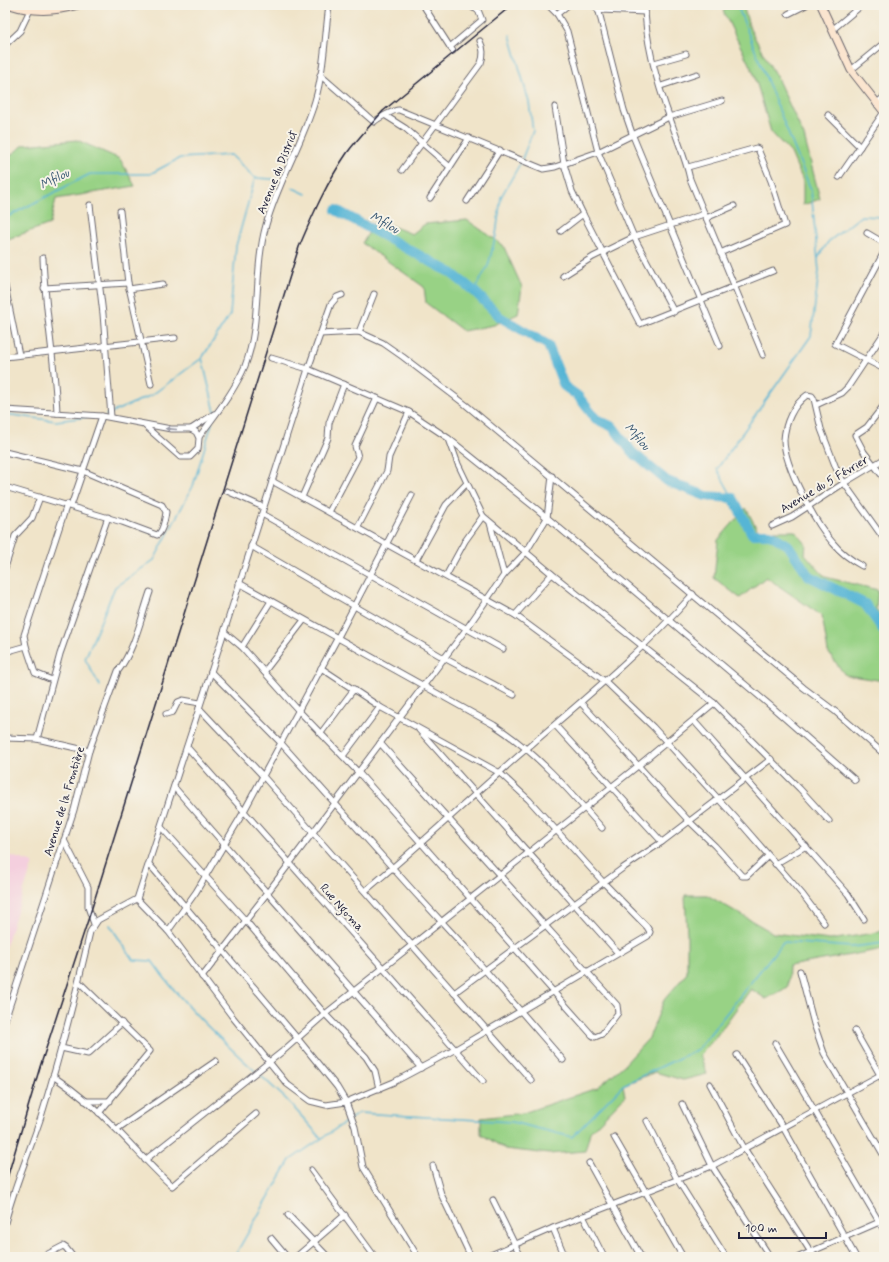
<svg xmlns="http://www.w3.org/2000/svg" width="889" height="1262" font-family="Mynerve,sans-serif">
<rect width="100%" height="100%" fill="#f7f3e8"/>
<filter id="ink" filterUnits="userSpaceOnUse"><feTurbulence type="fractalNoise" baseFrequency=".025" numOctaves="2"/><feDisplacementMap in="SourceGraphic" scale="8" xChannelSelector="R" yChannelSelector="G"/><feConvolveMatrix kernelMatrix="1 2 1 2 8 2 1 2 1" color-interpolation-filters="sRGB"/></filter>
<filter id="wash" filterUnits="userSpaceOnUse"><feTurbulence type="fractalNoise" baseFrequency=".012" numOctaves="4" result="noise"/><feDisplacementMap in="SourceGraphic" scale="16" xChannelSelector="R" yChannelSelector="G"/><feGaussianBlur stdDeviation="0.9" result="paint"/><feColorMatrix in="noise" values="0 0 0 0 0 0 0 0 0 0 0 0 0 0 0 0 0 1.4 0 .05"/><feComposite in="paint" operator="in"/></filter>
<g filter="url(#wash)">
<rect width="100%" height="100%" fill="#f0e4c9"/>
<path fill="#f4cfde" d="M5,854L33,863L5,948Z"/>
<g fill="#98d285" stroke="#5d7a60">
<path d="M730,5H743L750,29L778,80L804,136L820,199L803,205V181L791,153L771,132L754,74L723,11Z"/>
<path d="M77,140L120,159L135,186L56,199L50,224L5,240V159L24,145Z"/>
<path d="M377,220L412,234L425,224L467,220L503,245L522,287L518,314L494,325L463,331L426,303L424,287L362,243Z"/>
<path d="M746,508L758,531H795L806,544L805,554L825,577L878,590L876,609L884,618V681L845,675L828,652L822,616L766,577L740,598L714,578L718,540Z"/>
<path d="M685,895H707L773,933L830,940L874,933L884,929V949L789,966L788,987L766,999L751,989L715,1038L700,1055L707,1074L683,1080L655,1072L623,1085L625,1096L590,1132L585,1151L549,1154L505,1149L481,1134V1118L523,1113L597,1088L624,1065L649,1038L664,1000L687,973V934Z"/>
</g>
<g fill="none" stroke-linecap="round" stroke-linejoin="round">
<g stroke="#57b5d5" stroke-width="1.5">
<path d="M510,35L529,102L533,131L522,159"/>
<path d="M293,188L306,194"/>
<path d="M5,218L90,174H150L180,158L231,155L255,178L273,179"/>
<path d="M818,258L828,242L861,216L884,217"/>
<path d="M474,291L488,266L496,235L501,197L521,162"/>
<path d="M202,358L215,412"/>
<path d="M5,414L56,421L86,417"/>
<path d="M106,415L152,395L202,358L230,315L236,246L255,178"/>
<path d="M733,498L717,469L811,336L819,271L811,190L737,5"/>
<path d="M100,686L85,659L115,587L154,560L193,486L212,423"/>
<path d="M110,925L133,960L152,961C181,1003 218,1037 255,1071"/>
<path d="M258,1073L286,1099L321,1138"/>
<path d="M234,1257L290,1160L359,1113L512,1122L572,1137L623,1085L698,1049L783,942L852,947L884,943"/>
</g>
<path stroke="#57b5d5" stroke-width="10" d="M336,210L450,272L474,291L500,317L548,345L564,386L578,396L596,419L613,427L632,452L667,481L706,496L733,498L752,534H770L788,545L809,576L865,604L884,631"/>
</g>
</g>
<g filter="url(#ink)">
<g fill="none" stroke-linecap="round" stroke-linejoin="round">
<g stroke="#6a666d" stroke-width="7">
<g id="street">
<path d="M423,5L450,47"/>
<path d="M548,5L557,14L567,31L598,152L634,237L674,312"/>
<path d="M595,5L599,12L624,110L633,136L720,346"/>
<path d="M645,5C645,43 659,89 672,124C678,142 686,160 690,179L763,355"/>
<path d="M599,12L601,10L645,12"/>
<path d="M557,14L568,5"/>
<path d="M788,14L806,5"/>
<path d="M832,30L862,5"/>
<path d="M5,45L20,31L30,10"/>
<path d="M453,51L450,47L482,20L478,10L473,8L472,5"/>
<path d="M654,63L686,54"/>
<path d="M851,70L884,43"/>
<path d="M320,75L374,122C377,119 395,109 399,110L543,169L555,167L598,152L669,117L722,101"/>
<path d="M661,86L697,74"/>
<path d="M876,104L884,97"/>
<path d="M555,107L564,164L572,191L583,214L640,324L773,271"/>
<path d="M828,115L860,147"/>
<path d="M386,116L405,128L450,167"/>
<path d="M688,167L756,148L758,149L771,181L785,225L720,253"/>
<path d="M402,170L481,63C484,55 484,49 480,41"/>
<path d="M839,177L884,112"/>
<path d="M430,198L469,138"/>
<path d="M467,201L500,150"/>
<path d="M90,205L103,314L111,417"/>
<path d="M120,211L128,283L151,384"/>
<path d="M706,218L734,206"/>
<path d="M561,231L583,214"/>
<path d="M867,233L884,243"/>
<path d="M884,252L835,344L884,369"/>
<path d="M43,258C45,310 55,361 57,413"/>
<path d="M563,276L593,257L634,237L704,214"/>
<path d="M5,286L19,355"/>
<path d="M44,288L128,283"/>
<path d="M129,289L163,284"/>
<path d="M359,332L374,294"/>
<path d="M320,334L359,332L383,343L403,357L466,405L804,688L836,712L884,754"/>
<path d="M5,357L175,338"/>
<path d="M271,358L308,369L409,412L448,438L538,510L772,707L855,780"/>
<path d="M816,405L842,393L848,387L884,333"/>
<path d="M884,405L867,427L855,435L864,452L884,478"/>
<path d="M5,410L102,416L171,429H191L196,432L199,438L198,449L190,457H180L144,425"/>
<path d="M191,429L214,414"/>
<path d="M199,437C215,415 234,392 245,366C262,322 253,271 266,225C278,182 302,144 315,101C324,71 325,36 329,5"/>
<path d="M449,439L458,464L483,516L552,574L714,703L800,789L829,821"/>
<path d="M5,452L83,471L162,505L166,512C165,519 163,532 157,535L122,522L5,487"/>
<path d="M272,481L515,615L606,682L653,727L743,826L803,895L824,923"/>
<path d="M227,491L263,507"/>
<path d="M302,497L328,438L329,423L344,384"/>
<path d="M71,506L102,416"/>
<path d="M329,512L358,457L355,446L377,398"/>
<path d="M262,514L503,649"/>
<path d="M490,523L504,575"/>
<path d="M772,526L792,517L844,483L884,459"/>
<path d="M358,527L387,471L389,457L409,412"/>
<path d="M251,546L444,658L514,695"/>
<path d="M416,560L446,505L467,483"/>
<path d="M862,566C851,560 841,553 833,543C816,524 784,466 784,440C785,423 793,405 807,395L812,396L814,399L821,429L836,468L844,483L884,539"/>
<path d="M5,568L15,536L32,518L40,497"/>
<path d="M446,576L465,541L483,516"/>
<path d="M239,583L494,725C536,752 569,790 602,828"/>
<path d="M515,615L552,574"/>
<path d="M224,632L242,647L298,710L358,772L592,1035L595,1037L602,1034L618,1013L617,1005L380,743"/>
<path d="M242,647L271,601"/>
<path d="M5,652L26,646"/>
<path d="M211,672L280,742L416,894L465,947L563,1060"/>
<path d="M264,672L304,620"/>
<path d="M52,680L35,673L26,646L24,635L67,504"/>
<path d="M581,703L688,820L715,846L742,876H747L768,856"/>
<path d="M199,708L262,775L531,1080"/>
<path d="M166,714L173,712L178,702L183,700L200,703"/>
<path d="M694,721L848,894L864,919"/>
<path d="M555,725L662,842"/>
<path d="M419,730L618,953"/>
<path d="M321,733L354,689"/>
<path d="M5,738L37,739L89,751"/>
<path d="M37,739L60,654L108,517"/>
<path d="M187,747L483,1081"/>
<path d="M343,756L380,707"/>
<path d="M174,787L421,1068"/>
<path d="M161,827L246,921L325,1014L366,1057L375,1071L379,1089"/>
<path d="M64,840L88,887V907L94,924"/>
<path d="M149,864L298,1039L337,1087L346,1102L355,1127L363,1167L418,1257"/>
<path d="M775,864L806,846"/>
<path d="M365,891C417,848 466,802 517,757C578,704 639,655 693,594"/>
<path d="M137,899L168,931L231,1015L287,1084L310,1101L326,1105L346,1102L394,1082L456,1049L648,936L650,932L647,927L604,883L529,800L500,773L380,707L321,668"/>
<path d="M168,931L196,892L243,813L337,639L412,495"/>
<path d="M800,971L814,1024L824,1053L884,1156"/>
<path d="M202,977L268,892L467,628L504,575L526,552L547,518L552,476"/>
<path d="M79,982L150,1051L99,1113"/>
<path d="M454,993L623,868L662,842L771,759"/>
<path d="M5,1020L74,810L89,751L118,671C135,649 141,618 150,592"/>
<path d="M855,1031L884,1082"/>
<path d="M775,1043C812,1105 847,1168 884,1230"/>
<path d="M61,1048L88,1054L122,1023"/>
<path d="M737,1055L783,1127L856,1257"/>
<path d="M53,1076C75,1091 97,1109 116,1129C135,1148 152,1168 172,1186L256,1114"/>
<path d="M710,1084L744,1148L814,1257"/>
<path d="M85,1101H110"/>
<path d="M682,1104L712,1166L770,1257"/>
<path d="M647,1121L677,1179L726,1257"/>
<path d="M117,1129L216,1061"/>
<path d="M614,1137L683,1257"/>
<path d="M145,1160L283,1051L325,1014L639,765L714,703"/>
<path d="M589,1163L641,1257"/>
<path d="M433,1166L441,1194L471,1257"/>
<path d="M311,1170L375,1257"/>
<path d="M493,1200L521,1257"/>
<path d="M288,1215L328,1257"/>
<path d="M583,1216L604,1257"/>
<path d="M5,1223C14,1187 29,1153 41,1117C60,1056 76,994 90,932L98,920L137,899L224,632L308,369L331,304L337,297L342,295"/>
<path d="M553,1228L565,1257"/>
<path d="M271,1238L287,1257"/>
<path d="M42,1257L63,1246L66,1248L73,1257"/>
<path d="M296,1257L345,1215"/>
<path d="M486,1257L553,1228L712,1166L884,1073"/>
<path d="M799,1257L884,1220"/>
</g>
</g>
<g stroke="#6a666d" stroke-width="9">
<g id="secondary">
<path d="M10,5C34,13 55,12 78,5"/>
<path d="M821,5L851,70L884,112"/>
</g>
</g>
<use href="#street" stroke="#fff" stroke-width="5"/>
<use href="#secondary" stroke="#fbe5cf" stroke-width="7"/>
<path stroke="#22223b" stroke-width="1.5" d="M5,1185L40,1067L90,914L299,247C313,214 327,182 347,153C358,138 371,125 383,111L512,5"/>
</g>
<defs><path id="oneway-solid" d="M-6-.8H1V-3.2L6.5 0L1 3.2V.8H-6Z"/></defs>
<use fill="#9c9ca7" href="#oneway-solid" transform="translate(171 429) rotate(-175)"/>
</g>
<g text-anchor="middle" stroke-width="4" stroke-linejoin="round" paint-order="stroke">
<g font-size="12" fill="#22223b" stroke="#f7f3e8">
<text transform="translate(277 172) rotate(-68)" y="4">Avenue du District</text>
<text transform="translate(824 484) rotate(-31)" y="4">Avenue du 5 Février</text>
<text transform="translate(64 801) rotate(-73)" y="4">Avenue de la Frontière</text>
<text transform="translate(342 907) rotate(48)" y="4">Rue Ngoma</text>
</g>
<g font-size="13" font-style="italic" fill="#355571" stroke="#f7f3e8">
<text transform="translate(54 178) rotate(-27)" y="5">Mfilou</text>
<text transform="translate(385 222) rotate(29)" y="5">Mfilou</text>
<text transform="translate(638 436) rotate(48)" y="5">Mfilou</text>
</g>
</g>
<rect width="889" height="1262" fill="none" stroke="#f7f3e8" stroke-width="20"/>
<path d="M739 1232v6h87v-6" fill="none" stroke="#22223b" stroke-width="2"/>
<text x="745" y="1232" font-size="12" fill="#22223b" stroke="#f7f3e8" stroke-width="3" paint-order="stroke">100 m</text>
</svg>
